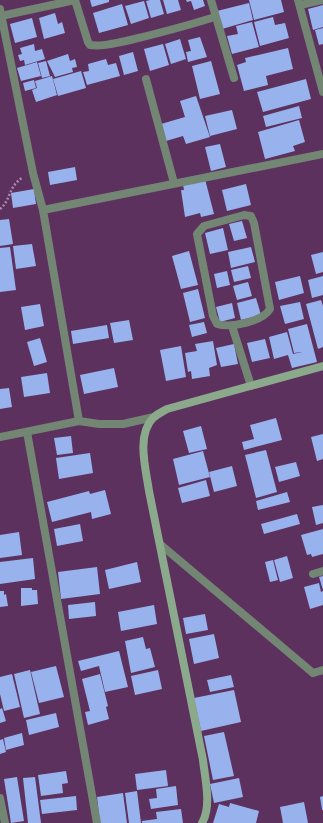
<svg xmlns="http://www.w3.org/2000/svg" width="323" height="823" font-family="'Archivo Narrow',sans-serif">
<rect width="100%" height="100%" fill="#5d315e"/>
<g fill="#98b2ee">
<path d="M90,0H109V2L92,7Z"/>
<path d="M150,0H160L164,14L151,18L146,1Z"/>
<path d="M163,0H178L181,10L167,14Z"/>
<path d="M186,0H203L205,6L194,10L191,1L187,2Z"/>
<path d="M249,0H281L284,12L254,20Z"/>
<path d="M144,1L149,18L131,24L125,6Z"/>
<path d="M249,3L253,20L222,29L217,11Z"/>
<path d="M122,4L128,25L99,33L93,13Z"/>
<path d="M323,5V27L313,30L308,9Z"/>
<path d="M55,13L58,24L62,22L65,33L44,39L39,18Z"/>
<path d="M273,17L275,25L285,23L289,38L260,46L254,22Z"/>
<path d="M32,18L37,37L15,43L10,24Z"/>
<path d="M252,22L259,47L232,54L227,36L238,34L236,26Z"/>
<path d="M323,28V44L319,45L315,30Z"/>
<path d="M200,37L207,57L188,62L186,52L191,51L188,40Z"/>
<path d="M180,39L186,59L171,64L165,44Z"/>
<path d="M34,44L35,51L42,49L45,59L25,65L24,60L20,61L18,55L22,54L20,48Z"/>
<path d="M163,44L169,65L150,71L144,49Z"/>
<path d="M288,48L293,69L266,76L268,85L244,91L237,65L246,62L245,58Z"/>
<path d="M133,52L138,71L124,75L119,56Z"/>
<path d="M68,54L70,61L75,59L77,67L72,68L73,72L55,77L47,61Z"/>
<path d="M106,59L108,65L116,63L120,76L87,85L83,72L89,71L88,64Z"/>
<path d="M46,61L50,76L42,78L38,63Z"/>
<path d="M211,61L220,94L200,99L192,66Z"/>
<path d="M37,62L41,76L21,81L17,68Z"/>
<path d="M81,71L86,88L58,96L53,79Z"/>
<path d="M52,76L57,95L36,102L32,90L37,88L35,81Z"/>
<path d="M306,79L311,99L263,112L257,92Z"/>
<path d="M34,80L36,88L25,91L23,83Z"/>
<path d="M196,96L210,137L186,144L183,136L166,141L161,124L185,117L180,101Z"/>
<path d="M299,106L302,118L266,127L263,116Z"/>
<path d="M232,110L237,129L210,136L205,116Z"/>
<path d="M299,120L305,142L293,146L295,151L265,159L258,132Z"/>
<path d="M220,144L226,167L211,171L205,147Z"/>
<path d="M75,167L77,180L50,185L48,172Z"/>
<path d="M205,179L214,214L201,217L200,213L185,217L181,190H184L183,185Z"/>
<path d="M246,184L251,205L227,211L222,190Z"/>
<path d="M34,189L36,204L13,208L11,193Z"/>
<path d="M9,219L13,244L0,246V220Z"/>
<path d="M242,221L247,238L234,241L229,224Z"/>
<path d="M223,228L228,250L210,254L205,233Z"/>
<path d="M32,244L36,266L16,269L13,246Z"/>
<path d="M10,247L16,290L0,292V248Z"/>
<path d="M251,247L255,262L231,268L228,252Z"/>
<path d="M189,251L198,285L181,289L172,256Z"/>
<path d="M323,252V272L316,274L311,255Z"/>
<path d="M248,266L251,278L234,282L231,270Z"/>
<path d="M227,271L230,285L217,288L214,274Z"/>
<path d="M300,276L304,293L279,300L275,282Z"/>
<path d="M323,276V295L312,298L308,280Z"/>
<path d="M248,282L252,296L237,300L233,286Z"/>
<path d="M198,289L205,318L190,322L183,293Z"/>
<path d="M256,298L261,315L241,320L237,303Z"/>
<path d="M321,300L323,306V347L318,349L306,304Z"/>
<path d="M300,302L304,319L285,324L280,306Z"/>
<path d="M232,303L235,318L220,322L216,307Z"/>
<path d="M40,304L44,326L25,330L21,307Z"/>
<path d="M129,320L133,340L114,343L110,323Z"/>
<path d="M204,322L207,333L192,337L189,325Z"/>
<path d="M307,324L317,362L292,368L288,355L274,359L269,337L287,332L293,354L302,352L294,353L288,329Z"/>
<path d="M107,325L109,338L73,344L71,331Z"/>
<path d="M40,338L47,362L34,366L27,342Z"/>
<path d="M265,339L270,358L252,362L247,343Z"/>
<path d="M213,341L217,365L209,368L210,376L192,379L191,371L188,372L185,353L197,351L195,344Z"/>
<path d="M234,344L238,364L221,367L216,348Z"/>
<path d="M181,346L186,377L166,381L160,350Z"/>
<path d="M114,368L118,387L84,394L80,375Z"/>
<path d="M47,373L50,393L24,397L21,377Z"/>
<path d="M9,388L12,407L0,409V389Z"/>
<path d="M276,418L282,440L244,450L242,442L254,439L250,425Z"/>
<path d="M201,426L207,449L189,453L183,431Z"/>
<path d="M323,434V459L317,461L311,437Z"/>
<path d="M71,436L73,453L57,455L54,438Z"/>
<path d="M266,450L277,492L256,498L245,455Z"/>
<path d="M203,451L210,477L179,485L173,459Z"/>
<path d="M90,453L93,473L59,479L56,458Z"/>
<path d="M296,462L300,476L279,482L275,467Z"/>
<path d="M232,466L237,486L214,492L209,472Z"/>
<path d="M206,480L210,496L182,503L178,488Z"/>
<path d="M105,490L111,514L92,519L91,512L52,522L47,502L89,491L90,494Z"/>
<path d="M287,492L290,502L258,510L256,501Z"/>
<path d="M323,505V523L316,525L312,507Z"/>
<path d="M297,514L300,524L264,534L261,524Z"/>
<path d="M80,524L83,541L57,546L54,529Z"/>
<path d="M323,529V554L312,557L311,554L307,555L301,535Z"/>
<path d="M19,532L22,555L0,558V535Z"/>
<path d="M287,556L293,578L280,582L274,560Z"/>
<path d="M33,558L35,579L0,584V562Z"/>
<path d="M273,560L278,580L270,582L265,562Z"/>
<path d="M137,562L141,582L109,589L105,570Z"/>
<path d="M97,567L100,594L61,599L58,572Z"/>
<path d="M323,576V590L319,577Z"/>
<path d="M319,583L321,592L323,591V605L310,609L304,587Z"/>
<path d="M21,588H32V590H37L38,604L21,606Z"/>
<path d="M0,591H4V595L6,594L8,606L0,607Z"/>
<path d="M95,602L96,616L69,619L68,605Z"/>
<path d="M154,605L157,624L121,631L118,612Z"/>
<path d="M205,614L208,630L186,634L183,618Z"/>
<path d="M214,634L219,658L194,664L189,639Z"/>
<path d="M143,637L146,649L150,648L155,667L131,673L125,641Z"/>
<path d="M119,651L128,687L105,692L99,666L81,671L78,661Z"/>
<path d="M56,666L64,697L39,703L31,672Z"/>
<path d="M30,670L40,714L24,718L14,674Z"/>
<path d="M158,670L162,689L135,695L131,676Z"/>
<path d="M12,674L20,707L4,711L0,694V677Z"/>
<path d="M100,674L108,706L106,707L109,719L88,725L85,712L90,711L82,679Z"/>
<path d="M231,675L234,687L210,692L207,680Z"/>
<path d="M234,690L241,722L201,731L194,698Z"/>
<path d="M2,708L6,721L0,723V709Z"/>
<path d="M56,713L59,727L29,735L26,720Z"/>
<path d="M224,732L234,776L213,780L204,736Z"/>
<path d="M22,733L24,745L6,750L4,738Z"/>
<path d="M3,739L6,752L0,754V740Z"/>
<path d="M166,770L168,786L137,790L135,774Z"/>
<path d="M66,771L68,783L62,784L63,793L41,796L38,775Z"/>
<path d="M17,777L24,821L11,823L4,779Z"/>
<path d="M35,777L41,823H28L23,778Z"/>
<path d="M239,778L243,797L214,803L210,784Z"/>
<path d="M176,786L178,805L151,809L149,799L157,798L156,789Z"/>
<path d="M137,791L141,823H129L125,793Z"/>
<path d="M123,793L127,823H100L97,797Z"/>
<path d="M76,796L77,810L42,814L40,800Z"/>
<path d="M323,796V810H322L320,797Z"/>
<path d="M304,802L308,823H283L280,807Z"/>
<path d="M230,803L259,811L256,823H213L219,804L229,807Z"/>
<path d="M181,809L183,823H142V821L157,819L156,812Z"/>
</g>
<g fill="none" stroke-linecap="round" stroke-linejoin="round">
<path stroke="#aa89ab" stroke-width="2.5" stroke-dasharray="2 2" stroke-linecap="butt" d="M0,209C11,200 8,187 22,178"/>
<path stroke="#728673" stroke-width="8" d="M161,545L313,673"/>
<g stroke="#728673" stroke-width="8">
<path d="M75,0L88,42L90,45C103,47 114,43 126,41C156,34 186,26 215,17"/>
<path d="M211,0L234,78"/>
<path d="M298,0L323,92"/>
<path d="M300,5L323,0"/>
<path d="M0,9L33,173L43,210L79,421"/>
<path d="M1,16L75,0"/>
<path d="M146,79L174,183"/>
<path d="M43,210L323,154"/>
<path d="M244,215L251,216L254,223L270,309C262,322 231,328 217,324L213,316L197,234L204,226Z"/>
<path d="M232,326L251,386"/>
<path d="M27,432L97,823"/>
<path d="M0,437L79,421L99,424H123L154,417"/>
<path d="M313,574L323,571"/>
<path d="M313,673L323,670"/>
<path d="M0,798L5,823"/>
</g>
<path stroke="#8baa8c" stroke-width="8" d="M202,823C212,806 205,779 203,760L149,491C146,470 136,435 153,418C157,414 162,412 167,409L323,366"/>
</g>
</svg>
